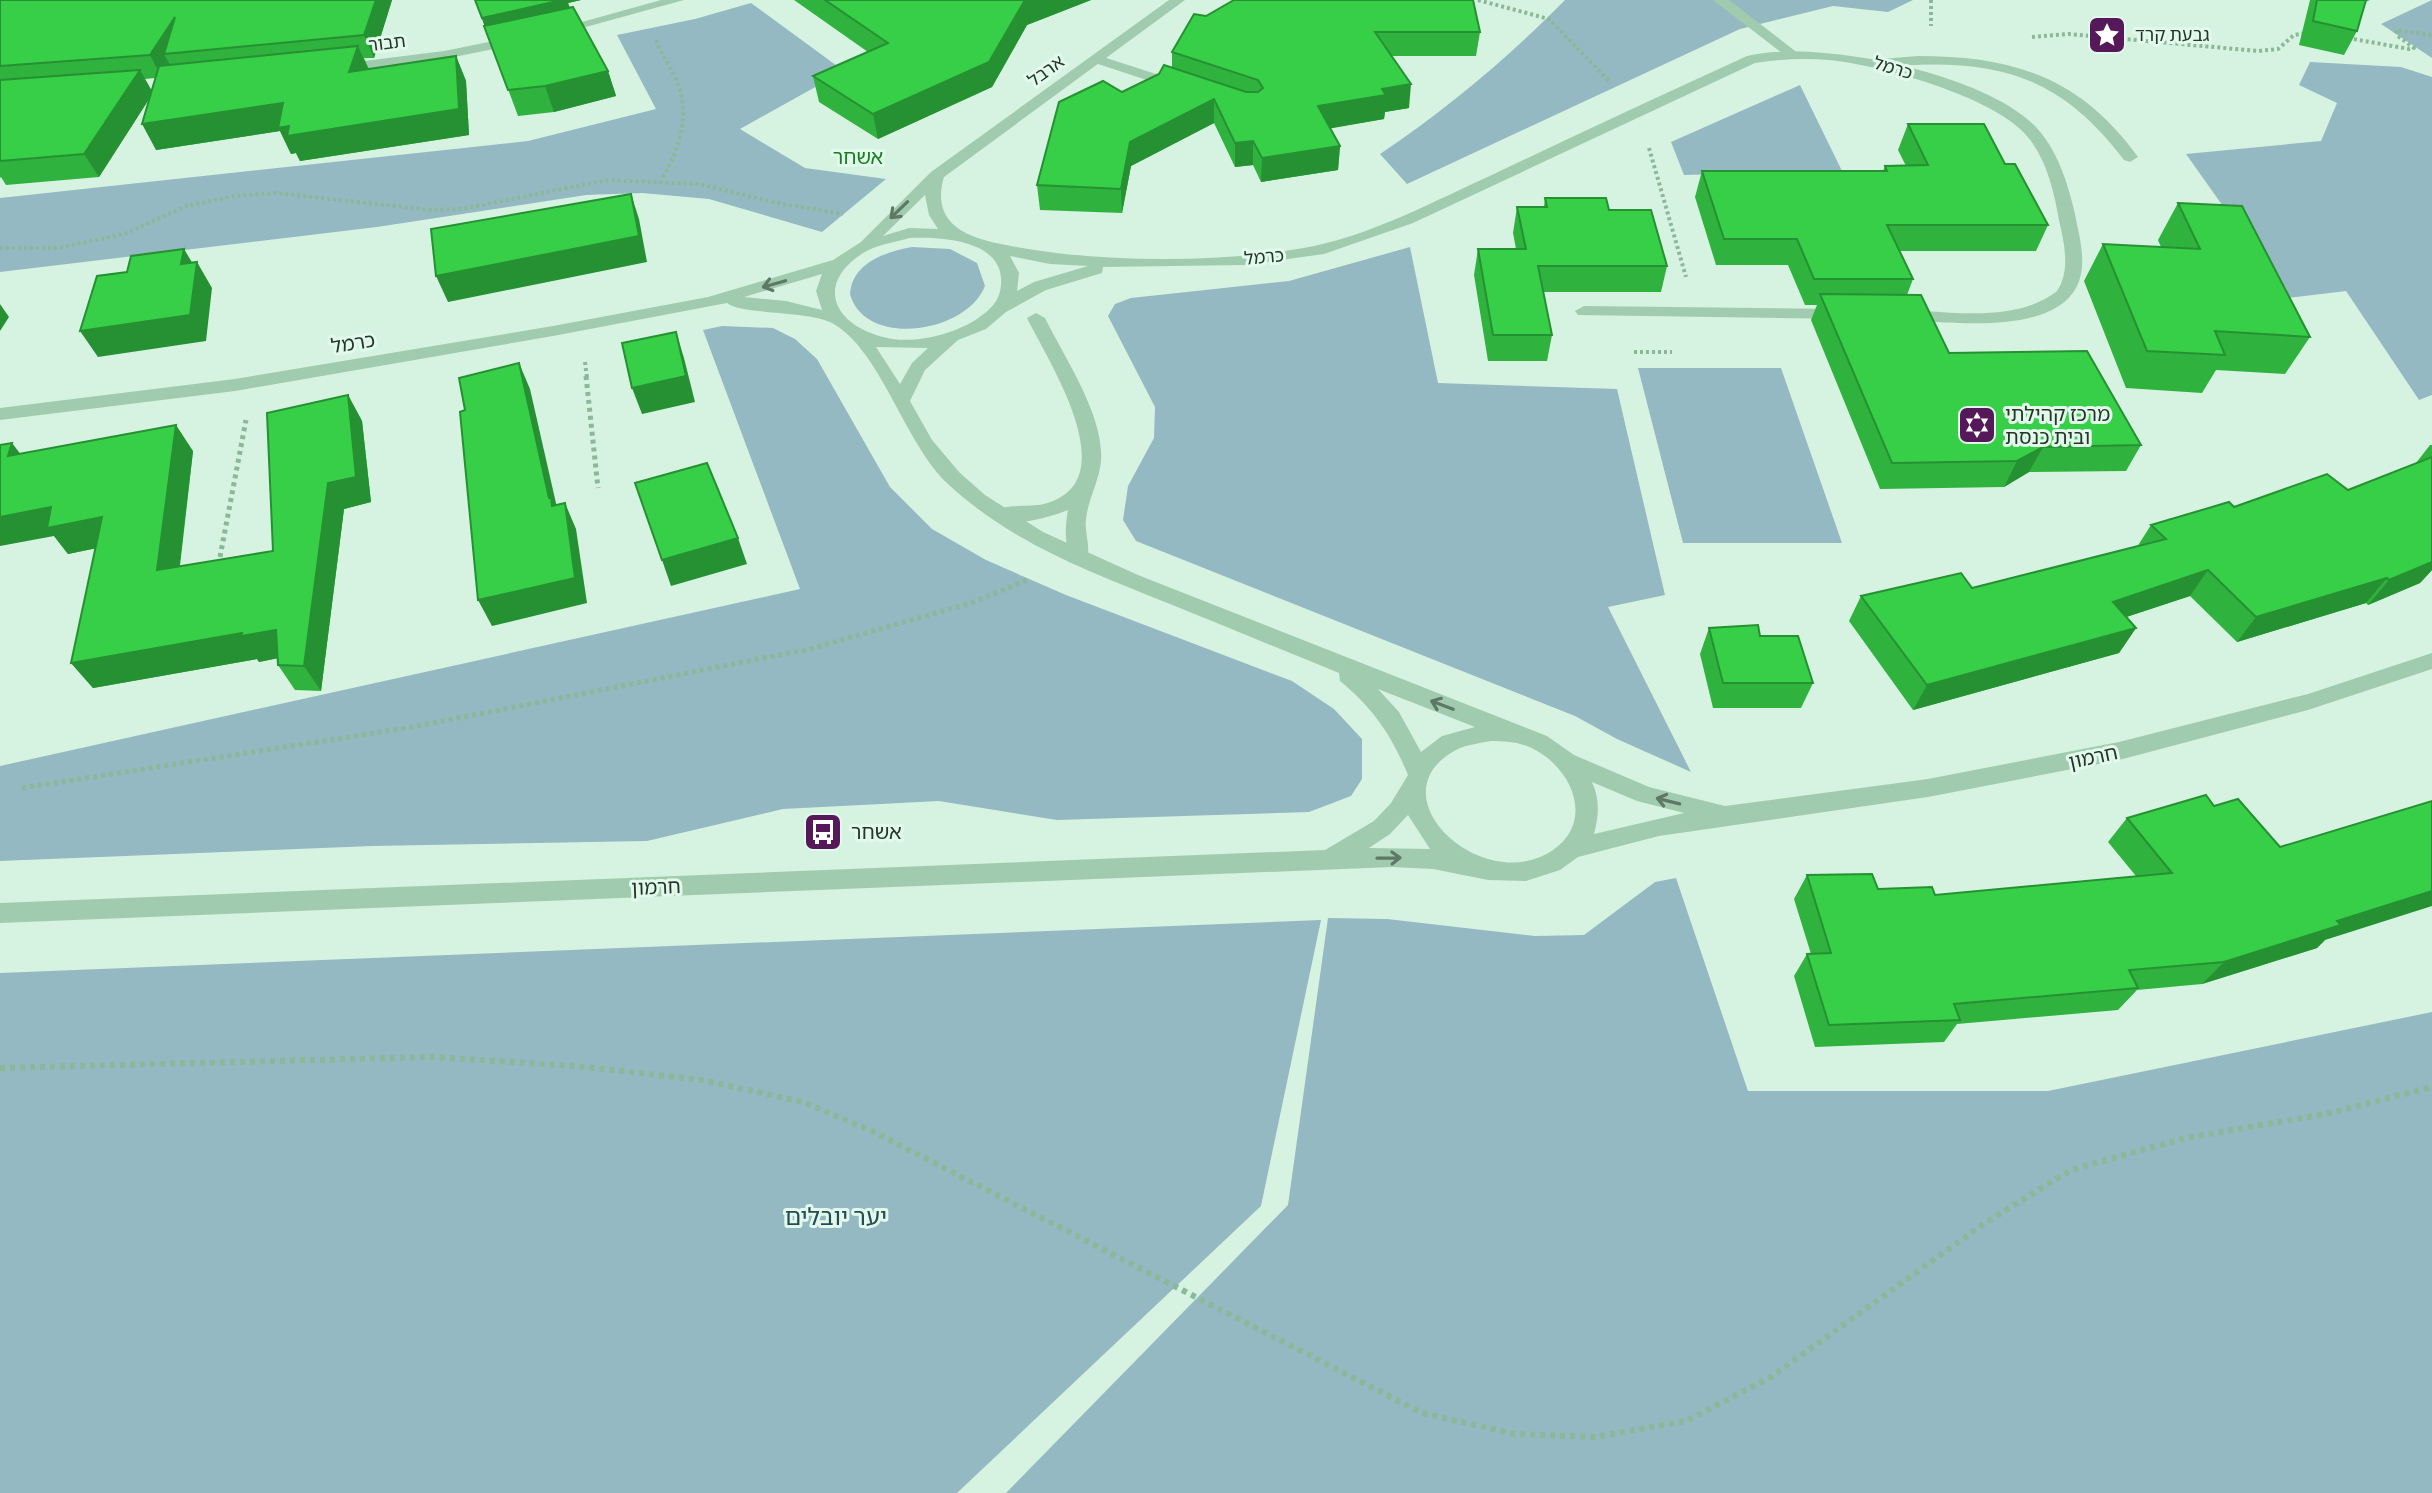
<svg xmlns="http://www.w3.org/2000/svg" width="2432" height="1493" font-family="'Titillium Web','Noto Sans Hebrew',sans-serif">
<rect width="100%" height="100%" fill="#d6f3e1"/>
<g fill="#95b9c2">
<path d="M1565,0H1913L1888,12L1833,6L1740,29L1407,184L1380,154C1446,110 1510,56 1565,0Z"/>
<path d="M2432,0V58L2381,24Z"/>
<path d="M751,3L844,71L740,129L805,168L886,179L822,232L709,199L642,193L586,195L377,227L0,272V198L528,141L656,109L617,35L695,19Z"/>
<path d="M2310,62L2401,67L2432,77V395L2419,400L2346,291L2288,298L2186,154L2321,141L2337,103L2299,85Z"/>
<path d="M1800,85L1842,171L1684,175L1671,142Z"/>
<path d="M912,247L950,249L977,263L985,286C967,333 865,349 850,294C852,263 885,252 912,247Z"/>
<path d="M1410,247L1438,383L1617,389L1665,595L1608,607L1691,772L1617,739L1575,716L1136,541L1123,520L1128,486L1154,438L1155,407L1108,316L1115,304L1131,298L1289,281Z"/>
<path d="M722,326L773,328L795,339L817,359L890,487L932,529L986,560L1066,595L1292,681L1334,709L1362,739V779L1351,796L1309,812L1057,820L939,801L783,809L647,841L372,846L0,861V766L800,589L703,330Z"/>
<path d="M1638,368H1781L1842,543H1683Z"/>
<path d="M1676,878L1748,1091H2048L2432,1012V1493H1006L1288,1205L1328,918L1387,919L1535,936L1584,935L1655,882Z"/>
<path d="M1321,920L1261,1206L957,1493H0V973Z"/>
</g>
<g fill="none" stroke-linecap="round" stroke-linejoin="round">
<g stroke="#8cb798" stroke-width="4" stroke-dasharray="3 3" stroke-linecap="butt">
<path d="M1478,0L1549,19L1611,83"/>
<path d="M1931,0V26"/>
<path d="M2032,37L2069,34L2258,51L2278,49L2294,35L2306,33"/>
<path d="M2348,38L2409,49L2414,48L2398,36L2396,30L2432,35"/>
<path d="M656,40C661,54 670,66 676,79C691,114 680,150 661,180"/>
<path d="M1649,148L1686,277"/>
<path d="M0,248H58L124,234L187,206L233,196L276,193L430,210L462,209L608,180L699,184L777,203L843,214"/>
<path d="M1634,352H1672"/>
<path d="M585,362L587,378"/>
</g>
<g stroke="#8cb798" stroke-width="5" stroke-dasharray="4 4" stroke-linecap="butt">
<path d="M586,376L598,488"/>
<path d="M220,557L246,420"/>
<path d="M22,788L407,728L810,649L971,603L1030,579"/>
</g>
<path stroke="#8cb798" stroke-width="6" stroke-dasharray="5 5" stroke-linecap="butt" d="M0,1068L432,1057L576,1066L702,1080L803,1102L872,1131L1422,1413L1515,1434L1594,1437L1686,1421L1771,1377L1985,1223L2071,1170L2185,1138L2326,1114L2432,1087"/>
<g fill="#a1cbaf" fill-rule="evenodd">
<path d="M1713,0H1729L1799,54L1792,58L1787,57Z"/>
<path d="M1097,55L1184,83L1186,86L1179,90L1174,89L1092,62L1090,59Z"/>
<path d="M1918,56C2013,56 2080,77 2138,157L2130,162L2124,160C2056,70 1989,58 1881,67L1874,63L1881,59Z"/>
<path d="M1036,313L1045,318C1064,357 1104,415 1101,460C1100,480 1088,499 1086,519C1084,532 1092,550 1086,561H1072C1064,545 1065,527 1068,510C1051,517 1003,531 991,515C1000,502 1029,508 1044,504C1128,482 1049,363 1027,318Z"/>
</g>
<g fill="#a1cbaf" fill-rule="evenodd">
<path d="M661,0H684L553,36L546,32Z"/>
<path d="M1169,0H1185L944,177C930,224 967,238 1006,245C1096,263 1223,264 1314,246C1376,233 1436,200 1494,174C1578,134 1662,95 1747,56C1818,39 1983,73 2035,126C2057,149 2068,183 2075,214C2079,236 2088,264 2077,286C2056,329 1977,324 1937,322C1923,321 1908,322 1895,319L1892,315L1901,310C1951,311 2015,324 2057,291C2071,270 2064,243 2059,220C2054,191 2046,157 2026,135C1992,96 1880,65 1829,60C1804,58 1780,59 1755,63L1413,223L1324,254L1245,265L1103,267L1102,273L1046,290L1006,312L986,329L958,340L925,370L910,401L932,440L960,473L985,495L1043,532L1138,575L1547,736L1574,755L1649,787L1725,806L1928,779L2119,742L2308,694L2432,653V669L2308,710L2119,760L1928,797L1659,836L1578,857L1560,870L1526,881L1488,880L1433,869L1392,867L0,923V903L1325,850L1374,821L1391,803L1408,775C1392,736 1373,708 1340,681L1339,673C1282,650 1227,627 1170,604C1092,573 1011,543 948,484C904,443 881,350 832,323C807,310 741,315 727,303L553,336L235,391L0,420V408L235,379L553,326L708,297L833,260L861,242L931,172ZM925,195L929,215L938,229L909,228L883,236ZM910,238C942,237 1005,240 1001,285C1000,301 990,310 977,319C952,335 912,345 883,337C833,324 815,284 863,253C876,245 895,242 910,238ZM1010,256L1050,264L1088,266L1034,282L1017,291L1019,273ZM822,274L816,291L822,310L786,301L744,297ZM876,347L928,348L912,363L900,384ZM1378,689L1475,727L1442,736L1421,752L1399,712ZM1491,741C1503,741 1516,742 1527,746C1570,763 1597,820 1553,850C1483,898 1372,795 1456,750C1465,745 1480,743 1491,741ZM1592,782L1637,801L1684,813L1594,834C1599,815 1600,800 1592,782ZM1408,815L1430,849L1369,848L1390,834Z"/>
<path d="M519,36L526,40L524,43L444,59L340,72L333,68L340,64L444,51Z"/>
<path d="M1584,306L1843,309L1852,314L1843,319L1578,315L1575,311Z"/>
</g>
</g>
<g fill="#2fb23e" fill-rule="evenodd">
<path d="M0,0H392L374,58H364L369,69L456,56L466,81L469,135L300,161L296,153L291,154L280,131L156,150L149,99L99,177L6,185L1,177L0,178ZM155,78L151,90L145,79Z"/>
<path d="M475,0H581L568,3L570,8L608,71L616,96L554,112L518,116Z"/>
<path d="M794,0H1091L1027,25L992,87L878,139L819,102L813,76L868,52Z"/>
<path d="M2310,0H2370L2365,2L2357,31L2344,55L2299,45Z"/>
<path d="M1206,16L1480,32L1476,56H1392L1409,108L1385,112L1384,119L1330,128L1340,146L1338,170L1261,182L1253,165L1235,167L1214,123L1131,166L1122,213L1040,210L1037,185L1122,92L1172,68V52Z"/>
<path d="M1908,124L2005,164L2048,225L2036,251H1899L1913,279L1907,295L1949,353L2141,445L2126,471L2029,472L2004,487L1880,489L1811,320L1817,305H1805L1788,265H1716L1695,197L1702,171H1883L1885,166H1906L1898,150Z"/>
<path d="M1545,198L1609,210L1667,266L1661,292H1543L1552,335L1547,361H1488L1474,275L1478,249H1516L1513,233L1517,207H1544Z"/>
<path d="M2178,203L2310,337L2285,374L2216,370L2202,393L2126,388L2084,281L2103,244L2161,247L2158,240Z"/>
<path d="M348,395L362,421L371,502L344,509L321,691L295,690L278,665L277,658L259,662L257,659L93,688L71,663L96,548L68,554L54,536L20,454L193,451L180,566L273,551Z"/>
<path d="M2430,445H2432V570L2420,583L2368,605L2366,603L2237,642L2190,596L2126,617L2136,628L2119,653L1913,710L1849,621L1861,596L1972,588L2137,547L2151,525L2234,507L2348,490L2416,463Z"/>
<path d="M1709,628L1760,636L1813,683L1801,708H1713L1700,654Z"/>
<path d="M2127,818L2325,940L2317,948L2202,984L2137,990L2118,1010L1957,1024L1944,1042L1815,1047L1794,976L1807,954H1811L1794,899L1807,875L1878,889L1935,895L2136,876L2108,842Z"/>
</g>
<g fill="#269132">
<path d="M376,0H392L374,58L364,35Z"/>
<path d="M562,0H581L568,3L574,20L489,39L482,18Z"/>
<path d="M1025,0H1091L1027,25L992,87L878,139L873,114Z"/>
<path d="M175,17L164,54L170,65L162,78L150,55Z"/>
<path d="M358,46L369,71L349,72Z"/>
<path d="M456,56L466,81L469,135L300,161L296,153L291,154L280,131L156,150L142,124Z"/>
<path d="M140,70L153,93L99,177L84,154Z"/>
<path d="M608,71L616,96L554,112L545,86Z"/>
<path d="M1411,84L1409,108L1385,112L1384,119L1316,131L1318,106L1382,89Z"/>
<path d="M1214,99V123L1131,166L1122,213L1121,189L1130,142Z"/>
<path d="M1253,141V165L1235,167V143Z"/>
<path d="M1340,146L1338,170L1261,182L1262,158Z"/>
<path d="M631,194L639,219L647,262L448,302L436,276Z"/>
<path d="M184,249L196,269L197,262L212,288L206,341L98,357L80,331L181,264Z"/>
<path d="M0,304L9,317L0,331Z"/>
<path d="M676,332L684,358L695,402L642,414L632,388Z"/>
<path d="M519,363L530,389L558,512L563,524L549,498Z"/>
<path d="M348,395L362,421L371,502L344,509L321,691L304,666L328,483Z"/>
<path d="M176,425L193,451L176,595L157,570Z"/>
<path d="M12,443L32,469L8,456Z"/>
<path d="M2043,447L2029,472L2004,487L2017,461Z"/>
<path d="M565,503L576,529L587,603L492,626L478,600Z"/>
<path d="M51,507L102,517L122,543L68,554L54,536L0,546V517Z"/>
<path d="M738,538L747,564L671,586L662,560Z"/>
<path d="M2432,550V570L2420,583L2368,605L2389,580Z"/>
<path d="M2208,570L2190,596L2096,627L2113,602Z"/>
<path d="M2387,578L2366,603L2237,642L2256,617Z"/>
<path d="M2136,628L2119,653L1913,710L1927,685Z"/>
<path d="M276,630L294,655L259,662L257,659L93,688L71,663L242,633Z"/>
<path d="M2432,891V906L2325,940L2317,948L2202,984L2224,962L2337,921Z"/>
</g>
<g fill="#37cf48" stroke="#269132" stroke-width="2">
<path d="M0,0H376L364,35L164,54L175,17L150,55L0,66Z"/>
<path d="M475,0H562L482,18Z"/>
<path d="M825,0H1025L989,62L873,114L813,76L888,43Z"/>
<path d="M1234,0H1473L1480,32H1375L1411,84L1382,89L1386,95L1318,106L1340,146L1262,158L1253,141L1235,143L1214,99L1130,142L1121,189L1037,185L1059,102L1103,81L1122,92L1159,74L1164,65L1246,92H1258L1263,88L1258,80L1172,52L1194,14L1206,16Z"/>
<path d="M2317,0H2366L2357,31L2313,21Z"/>
<path d="M573,7L608,71L545,86L508,90L484,26Z"/>
<path d="M358,46L349,72L456,56L459,109L287,136L289,126L278,128L283,103L142,124L159,66Z"/>
<path d="M140,70L84,154L0,161V80Z"/>
<path d="M1908,124H1984L2005,164H2015L2048,225H1887L1913,279H1814L1797,239H1724L1702,171H1887L1885,166L1928,165Z"/>
<path d="M631,194L639,236L436,276L431,229Z"/>
<path d="M1545,198H1606L1609,210H1651L1667,266H1538L1552,335H1493L1478,249H1526L1517,207H1547Z"/>
<path d="M2178,203L2242,206L2310,337L2215,331L2225,355L2147,351L2103,244L2200,249Z"/>
<path d="M184,249L181,264L197,262L190,315L80,331L97,276L127,272L131,256Z"/>
<path d="M1820,294L1921,295L1949,353L2087,351L2141,445L2043,447L2017,461L1892,463Z"/>
<path d="M676,332L686,376L632,388L622,343Z"/>
<path d="M519,363L549,498H551L552,506L565,503L575,578L478,600L460,412L465,410L459,378Z"/>
<path d="M348,395L356,477L328,483L304,666L278,665L276,630L241,636L242,633L71,663L102,517L47,528L51,507L0,517V445L12,443L8,456L176,425L157,570L273,551L267,413Z"/>
<path d="M2432,457V562L2389,580L2387,578L2256,617L2208,570L2113,602L2136,628L1927,685L1861,596L1961,573L1972,588L2166,539L2151,525L2229,502L2234,507L2327,474L2348,490Z"/>
<path d="M707,463L738,538L662,560L635,483Z"/>
<path d="M1758,625L1760,636H1798L1813,683H1723L1709,628Z"/>
<path d="M2206,795L2214,806L2238,799L2280,847L2432,801V891L2337,921L2341,925L2224,962L2129,970L2138,988L1954,1004L1960,1020L1829,1025L1807,954L1831,953L1807,875L1872,874L1878,889L1932,887L1935,895L2172,873L2127,818Z"/>
</g>
<defs><path id="oneway-shaft" d="M-6 0H5M1.5-3L5.5 0L1.5 3" fill="none" stroke-width="1.6" stroke-linecap="round" stroke-linejoin="round" transform="scale(2)"/></defs>
<g stroke="#5d7865">
<use href="#oneway-shaft" transform="translate(899 210) rotate(136)"/>
<use href="#oneway-shaft" transform="translate(774 284) rotate(164)"/>
<use href="#oneway-shaft" transform="translate(1442 705) rotate(-159)"/>
<use href="#oneway-shaft" transform="translate(1668 801) rotate(-166)"/>
<use href="#oneway-shaft" transform="translate(1389 858) rotate(-1)"/>
</g>
<defs>
<g id="sight-square" transform="scale(2)"><rect x="-9" y="-9" width="18" height="18" rx="4" fill="#551859" stroke="#e2faec"/><path d="M0-6L1.8-2.2L6-1.7L2.9 1.2L3.7 5.4L0 3.3L-3.7 5.4L-2.9 1.2L-6-1.7L-1.8-2.2Z" fill="#fff"/></g>
<g id="synagogue-square" transform="scale(2)"><rect x="-9" y="-9" width="18" height="18" rx="4" fill="#551859" stroke="#e2faec"/><path d="M0-6.5L5.6 3.2H-5.6ZM0 6.5L5.6-3.2H-5.6Z" fill="#fff"/></g>
<g id="bus-square" transform="scale(2)"><rect x="-9" y="-9" width="18" height="18" rx="4" fill="#551859" stroke="#e2faec"/><path d="M-5-6H5V4H4V6H2V4H-2V6H-4V4H-5ZM-3.5-4V0h7V-4ZM-3.5 1.2v1.5H-2V1.2ZM2 1.2v1.5H3.5V1.2Z" fill="#fff"/></g>
</defs>
<g fill-rule="evenodd">
<use href="#sight-square" x="2107" y="35"/>
<use href="#synagogue-square" x="1977" y="425"/>
<use href="#bus-square" x="823" y="832"/>
</g>
<g text-anchor="middle" stroke-width="6" stroke-linejoin="round" paint-order="stroke">
<g font-size="18" fill="#253528" stroke="#e2faec" text-anchor="start">
<text x="2135" y="41">גבעת קרד</text>
</g>
<g font-size="18" fill="#253528" stroke="#e2faec">
<text transform="translate(387 43) rotate(-7)" y="6">תבור</text>
<text transform="translate(1893 68) rotate(17)" y="6">כרמל</text>
<text transform="translate(1046 71) rotate(-36)" y="6">ארבל</text>
<text transform="translate(1264 257) rotate(-5)" y="6">כרמל</text>
</g>
<g font-size="20" fill="#177d22" stroke="#e2faec">
<text x="858" y="164">אשחר</text>
</g>
<g font-size="20" fill="#253528" stroke="#e2faec">
<text transform="translate(353 343) rotate(-9)" y="7">כרמל</text>
<text transform="translate(2093 757) rotate(-12)" y="7">חרמון</text>
<text transform="translate(656 887) rotate(-2)" y="7">חרמון</text>
</g>
<g font-size="20" fill="#253528" stroke="#e2faec" text-anchor="start">
<text x="2005" y="421">מרכז קהילתי<tspan x="2005" dy="23">ובית כנסת</tspan></text>
<text x="851" y="839">אשחר</text>
</g>
<g font-size="24" fill="#274a55" stroke="#e2faec">
<text x="836" y="1225">יער יובלים</text>
</g>
</g>
</svg>
